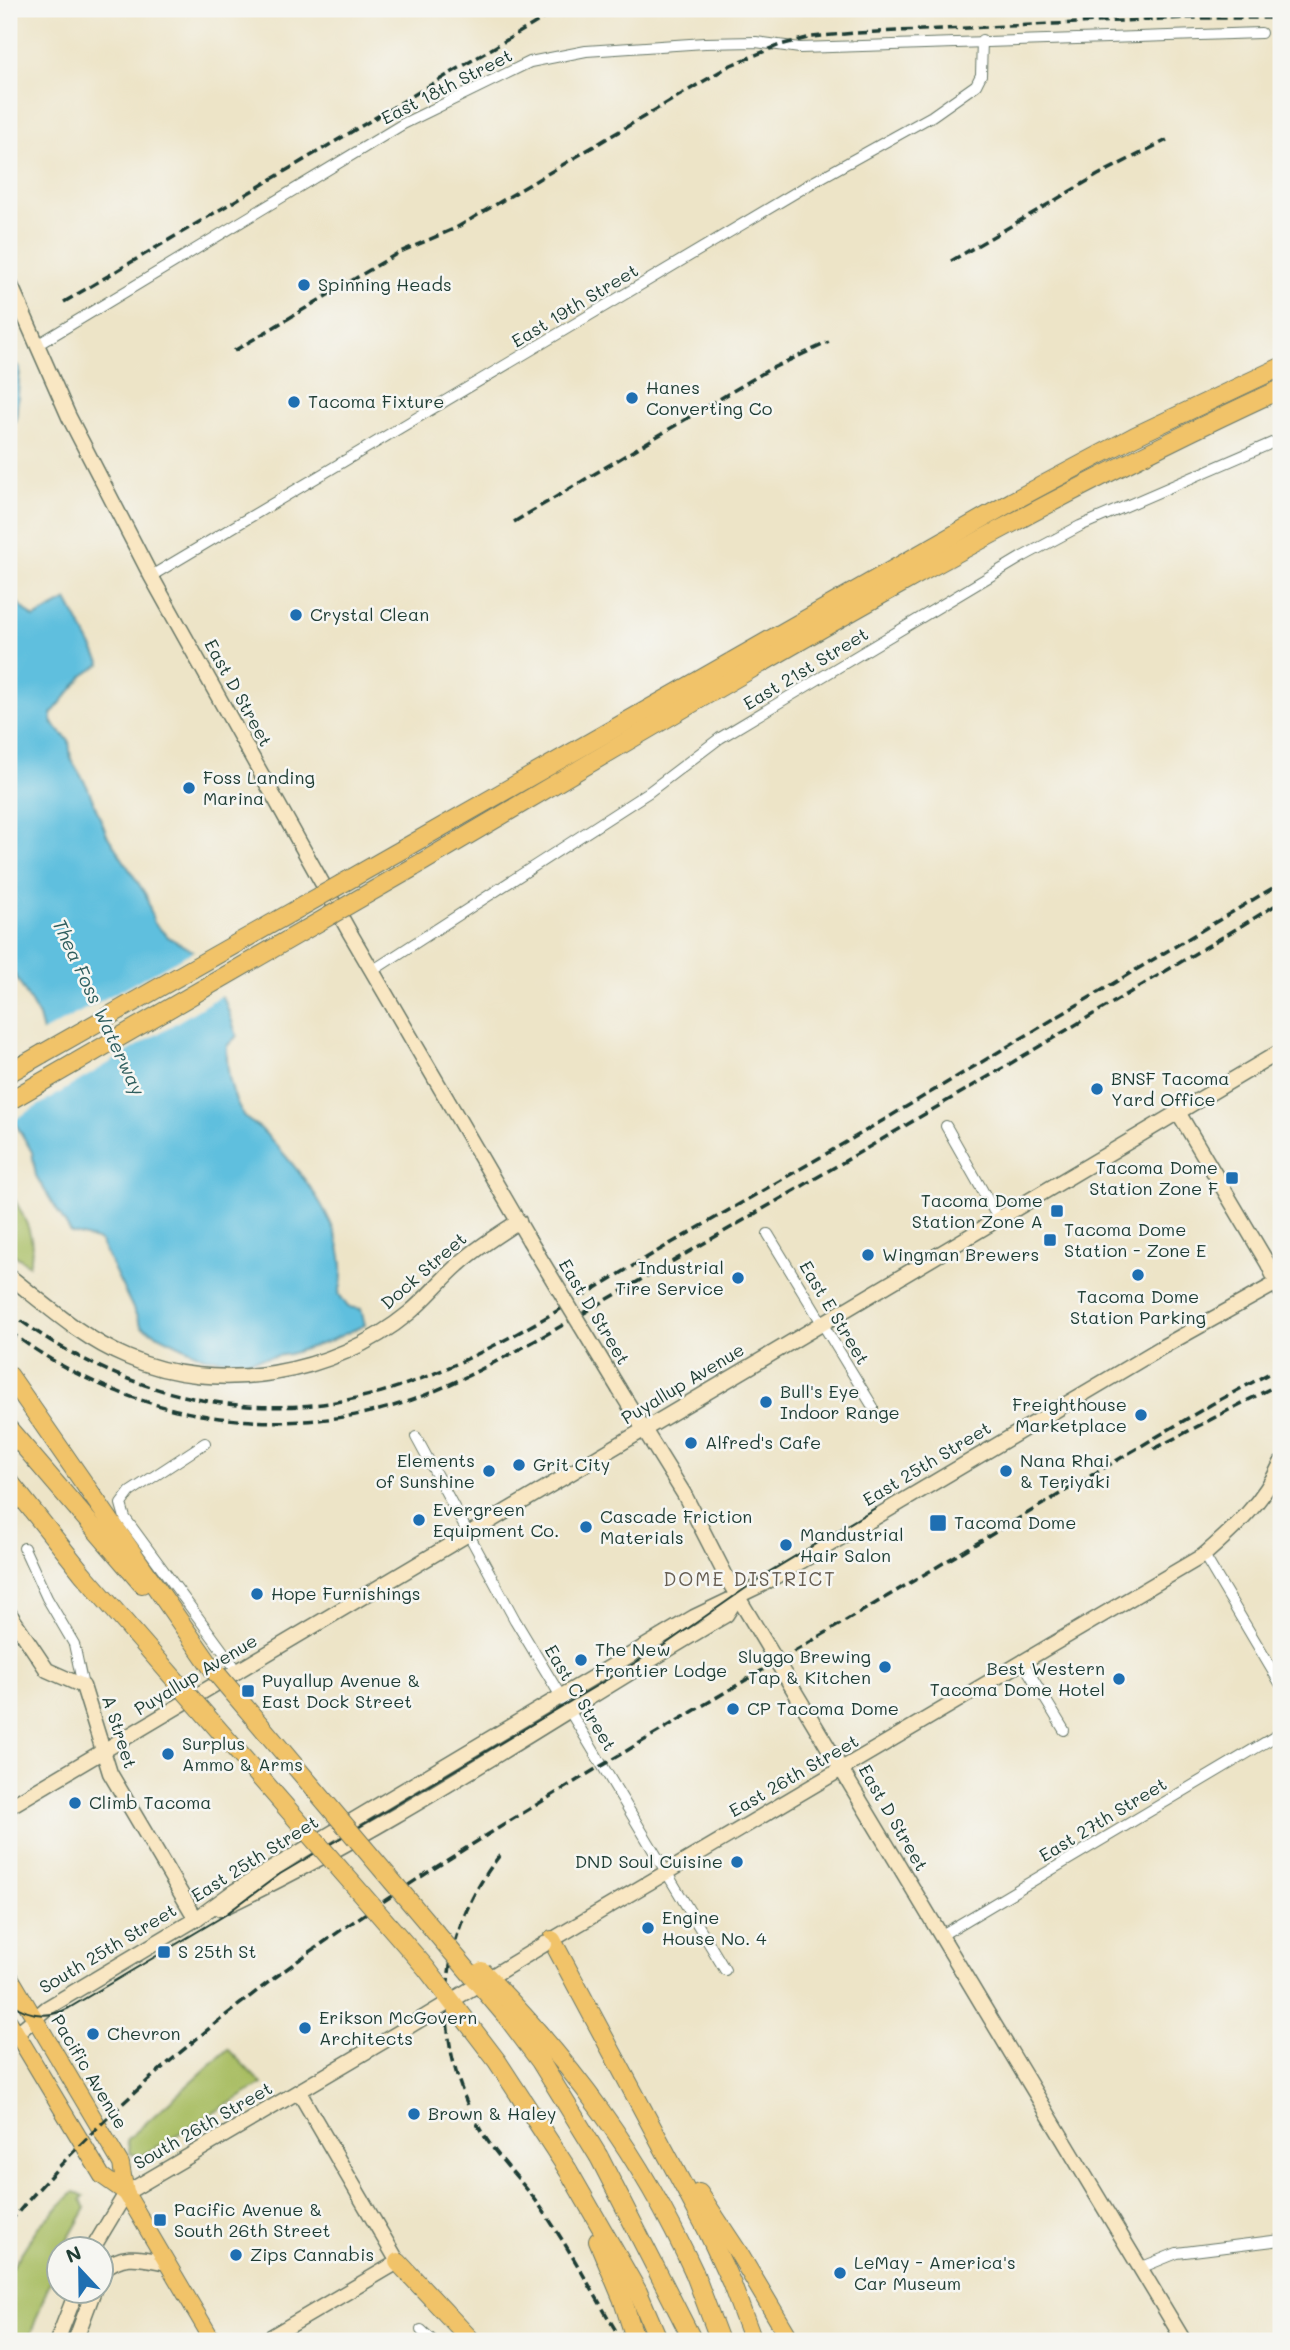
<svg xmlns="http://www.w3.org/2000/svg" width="1290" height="2350" font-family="Mali,sans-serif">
<rect width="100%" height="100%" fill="#f6f6f2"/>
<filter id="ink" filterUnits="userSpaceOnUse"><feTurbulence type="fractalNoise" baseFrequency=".0143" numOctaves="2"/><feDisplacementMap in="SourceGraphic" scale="14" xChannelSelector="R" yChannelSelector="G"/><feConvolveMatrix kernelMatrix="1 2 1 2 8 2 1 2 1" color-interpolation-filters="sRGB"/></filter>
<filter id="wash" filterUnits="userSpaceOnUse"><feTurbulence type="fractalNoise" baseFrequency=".00686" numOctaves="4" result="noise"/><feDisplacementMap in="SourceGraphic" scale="28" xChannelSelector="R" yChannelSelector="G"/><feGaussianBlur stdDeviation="1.57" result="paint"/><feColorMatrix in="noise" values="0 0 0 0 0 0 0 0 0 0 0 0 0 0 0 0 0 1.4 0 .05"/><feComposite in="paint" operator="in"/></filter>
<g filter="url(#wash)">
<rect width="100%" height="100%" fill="#ede4c7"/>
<g fill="#a8bd62" stroke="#647d4b" stroke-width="2">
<path d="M9,1190C22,1213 39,1238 29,1265L9,1251Z"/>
<path d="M228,2049L262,2084L141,2156L130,2154L127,2140Z"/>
<path d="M74,2192L84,2197L81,2200L86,2208L63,2248H60L59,2257L28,2341H9V2272L38,2227Z"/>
</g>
<g fill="#5fbfde" stroke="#3f7e89" stroke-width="2">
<path d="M9,359L20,368L16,421L9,424Z"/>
<path d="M9,595L34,618L67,600L101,664L83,676L52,713V723L69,741L71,759L87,786L107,835L146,895L154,923L168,937L198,954L226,1004L237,1036L227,1046C226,1070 231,1098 246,1118C250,1123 258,1125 263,1131C301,1171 356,1235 339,1294L348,1307L361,1309L365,1325L327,1342L289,1354L245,1361L204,1357L142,1327L100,1241L71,1233L36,1176L32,1152L12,1117L43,1032L39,1017L9,964Z"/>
</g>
<path fill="#ede4c7" d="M197,949L224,994L11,1122L13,1089L30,1066L39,1034Z"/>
</g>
<g filter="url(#ink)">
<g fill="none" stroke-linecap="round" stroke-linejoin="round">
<g stroke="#677767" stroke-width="12">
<g id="street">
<path d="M37,345L403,124L530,62L586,51L705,43L756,42L800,48L1261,33"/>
<path d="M151,576L815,181L932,116L976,85L981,75L982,40"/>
<path d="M372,971L649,792L720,738L1022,557L1080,526L1281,439"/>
<path d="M946,1126L998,1218"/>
<path d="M768,1234L873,1407"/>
<path d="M416,1437L515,1620L725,1970"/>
<path d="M205,1443L130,1492L121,1504L125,1518L239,1673"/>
<path d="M24,1548L47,1598L74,1644L83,1686"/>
<path d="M1204,1555L1281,1685"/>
<path d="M1022,1661L1064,1730"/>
<path d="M940,1936L1281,1733"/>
<path d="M1140,2268L1177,2253L1281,2240"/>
<path d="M421,2330L433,2341"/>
</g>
</g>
<g stroke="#677767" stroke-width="17">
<g id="secondary">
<path d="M9,281L69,417L151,576L350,933L529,1240"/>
<path d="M1178,1112L1268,1264L1281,1292"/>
<path d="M9,1276C46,1305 83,1339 127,1357C217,1396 334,1375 409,1313C426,1299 441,1280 458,1265C476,1248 498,1235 519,1221"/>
<path d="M619,1389L684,1494L729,1582L1184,2341"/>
<path d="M9,1613L47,1670L83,1686L110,1773L196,1919"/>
<path d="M9,1807L1281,1051"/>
<path d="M220,1909C396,1826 557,1714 726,1615L738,1596"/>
<path d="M545,1944L1204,1555C1235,1528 1264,1501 1281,1463"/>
<path d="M9,2040L47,2008L196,1919L233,1892L694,1617L763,1584L1164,1346L1277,1283"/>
<path d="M93,2248L126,2193L408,2027"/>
<path d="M102,2271C122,2251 142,2258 167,2263"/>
<path d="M57,2341L77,2290"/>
<path d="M75,2341L94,2290"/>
<path d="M264,2341L398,2262L299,2092"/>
</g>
</g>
<g stroke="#677767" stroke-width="18">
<g id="primary">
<path d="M9,1975L121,2164L126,2193L213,2341"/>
<path d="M9,2021L102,2176L126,2193"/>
</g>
</g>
<g stroke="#677767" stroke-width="20">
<g id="highway">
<path d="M403,849L1013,501L1135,436L1281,367"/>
<path d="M414,867C698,700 981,527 1281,389"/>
<path d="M9,1073L42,1054"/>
<path d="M9,1375L212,1668"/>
<path d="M9,1429L142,1584"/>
<path d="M9,1481L83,1574"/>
<path d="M552,1940L706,2228L731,2282L753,2341"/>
<path d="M599,2157L693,2341"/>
<path d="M568,2170L638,2292L659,2341"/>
<path d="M699,2193L738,2252L791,2341"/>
<path d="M598,2241L622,2298L636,2341"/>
<path d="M398,2262L472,2341"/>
<path d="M694,2272L720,2341"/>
</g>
</g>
<use href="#street" stroke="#fff" stroke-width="10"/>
<use href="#secondary" stroke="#f9e7c3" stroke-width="14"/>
<use href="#primary" stroke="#f1c369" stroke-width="16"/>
<use href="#highway" stroke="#f1c369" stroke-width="18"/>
<path stroke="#1f3d34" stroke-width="2" d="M9,2002C28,2016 48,2019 69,2008L222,1917L280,1874L660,1648L766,1574L875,1508"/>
<g stroke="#1f3d34" stroke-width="3.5" stroke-dasharray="10 5" stroke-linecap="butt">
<path d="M951,261L1098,175L1167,140"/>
<path d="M64,302L559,9"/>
<path d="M234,351L398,253L456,228L731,65L780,45L811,37L855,33L1186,18H1281"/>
<path d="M514,522L768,370L829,342"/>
<path d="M9,1312C114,1392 244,1428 374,1394C474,1368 585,1293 675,1241C879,1125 1080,1003 1281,883"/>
<path d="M9,1331C113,1410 247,1440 375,1411C426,1399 474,1373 520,1349C579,1317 636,1282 694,1249C891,1135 1086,1019 1281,902"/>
<path d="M1154,1449L1281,1383"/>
<path d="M500,1855C439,1932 430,2032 475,2120C491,2152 521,2179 542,2209C571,2251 596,2298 622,2341"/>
<path d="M9,2223C190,2007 436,1864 675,1722C854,1616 1033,1510 1212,1404L1281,1367"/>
</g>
<g stroke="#677767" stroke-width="17" stroke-linecap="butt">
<g id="secondary-bridge">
<path d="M529,1240L619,1389"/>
<path d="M408,2027L545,1944"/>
</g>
</g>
<g stroke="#677767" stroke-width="20" stroke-linecap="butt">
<g id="highway-bridge">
<path d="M42,1054L403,849"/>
<path d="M9,1101L414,867"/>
<path d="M83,1574L426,1968L497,2061L568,2170"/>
<path d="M212,1668L507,2017L540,2061L599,2157"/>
<path d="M482,1971C573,2065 639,2152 694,2272"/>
</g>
</g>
<use href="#secondary-bridge" stroke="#f9e7c3" stroke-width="14"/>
<use href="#highway-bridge" stroke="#f1c369" stroke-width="18"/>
</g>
</g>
<g fill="#1f6fb2" stroke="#f6f6f2" stroke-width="2.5">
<circle cx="304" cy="285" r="7"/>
<circle cx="632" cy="398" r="7"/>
<circle cx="294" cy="402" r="7"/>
<circle cx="296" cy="615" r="7"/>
<circle cx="189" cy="788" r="7"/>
<circle cx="1097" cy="1089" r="7"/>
<rect x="1225" y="1171" width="14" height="14" rx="3.5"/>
<rect x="1050" y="1204" width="14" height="14" rx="3.5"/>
<rect x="1043" y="1233" width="14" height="14" rx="3.5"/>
<circle cx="868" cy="1255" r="7"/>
<circle cx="1138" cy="1275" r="7"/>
<circle cx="738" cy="1278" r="7"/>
<circle cx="766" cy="1402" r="7"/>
<circle cx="1141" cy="1415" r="7"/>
<circle cx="691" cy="1443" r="7"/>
<circle cx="519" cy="1465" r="7"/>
<circle cx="489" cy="1471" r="7"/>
<circle cx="1006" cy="1471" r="7"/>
<circle cx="419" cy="1520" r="7"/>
<rect x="929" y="1514" width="18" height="18" rx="3.5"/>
<circle cx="586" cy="1527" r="7"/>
<circle cx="786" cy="1545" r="7"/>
<circle cx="257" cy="1594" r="7"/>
<circle cx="581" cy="1660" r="7"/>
<circle cx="885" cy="1667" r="7"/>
<circle cx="1119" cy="1679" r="7"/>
<rect x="241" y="1684" width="14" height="14" rx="3.5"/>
<circle cx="733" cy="1709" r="7"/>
<circle cx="168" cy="1754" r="7"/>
<circle cx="75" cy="1803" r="7"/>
<circle cx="737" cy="1862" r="7"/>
<circle cx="648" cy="1928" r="7"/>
<rect x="157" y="1945" width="14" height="14" rx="3.5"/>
<circle cx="305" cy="2028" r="7"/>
<circle cx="93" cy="2034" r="7"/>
<circle cx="414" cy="2114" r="7"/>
<rect x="153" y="2213" width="14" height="14" rx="3.5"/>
<circle cx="236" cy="2255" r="7"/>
<circle cx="840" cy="2273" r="7"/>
</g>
<g text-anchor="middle" stroke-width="5" stroke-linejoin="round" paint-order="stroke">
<g font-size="18" fill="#1f3d34" stroke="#f6f6f2">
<text transform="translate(447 87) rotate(-27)" y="6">East 18th Street</text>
<text transform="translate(575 306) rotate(-31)" y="6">East 19th Street</text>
<text transform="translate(806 669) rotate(-31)" y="6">East 21st Street</text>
<text transform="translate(238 693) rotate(61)" y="6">East D Street</text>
<text transform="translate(424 1271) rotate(-41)" y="6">Dock Street</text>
<text transform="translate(594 1312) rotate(59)" y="6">East D Street</text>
<text transform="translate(834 1313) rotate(59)" y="6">East E Street</text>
<text transform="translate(683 1384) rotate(-31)" y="6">Puyallup Avenue</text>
<text transform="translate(927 1464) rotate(-31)" y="6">East 25th Street</text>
<text transform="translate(196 1675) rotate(-31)" y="6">Puyallup Avenue</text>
<text transform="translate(580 1698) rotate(59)" y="6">East C Street</text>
<text transform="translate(119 1732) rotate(72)" y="6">A Street</text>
<text transform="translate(794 1776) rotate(-30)" y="6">East 26th Street</text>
<text transform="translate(893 1818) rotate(60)" y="6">East D Street</text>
<text transform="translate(1103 1820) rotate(-31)" y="6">East 27th Street</text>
<text transform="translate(255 1859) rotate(-32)" y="6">East 25th Street</text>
<text transform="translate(108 1949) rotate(-31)" y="6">South 25th Street</text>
<text transform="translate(89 2072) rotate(59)" y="6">Pacific Avenue</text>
<text transform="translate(203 2126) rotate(-30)" y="6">South 26th Street</text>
</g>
<g font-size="18" fill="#1f3d34" stroke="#f6f6f2" text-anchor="start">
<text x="318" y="291">Spinning Heads</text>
<text x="646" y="394">Hanes<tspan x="646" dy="21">Converting Co</tspan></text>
<text x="308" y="408">Tacoma Fixture</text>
<text x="310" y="621">Crystal Clean</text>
<text x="203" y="784">Foss Landing<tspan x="203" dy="21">Marina</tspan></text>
<text x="1111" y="1085">BNSF Tacoma<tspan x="1111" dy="21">Yard Office</tspan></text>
<text x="1218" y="1174" text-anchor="end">Tacoma Dome<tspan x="1218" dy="21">Station Zone F</tspan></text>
<text x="1043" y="1207" text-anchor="end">Tacoma Dome<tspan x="1043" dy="21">Station Zone A</tspan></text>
<text x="1064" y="1236">Tacoma Dome<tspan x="1064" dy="21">Station - Zone E</tspan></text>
<text x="882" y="1261">Wingman Brewers</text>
<text x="724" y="1274" text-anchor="end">Industrial<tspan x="724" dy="21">Tire Service</tspan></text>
<text x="1138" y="1303" text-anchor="middle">Tacoma Dome<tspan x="1138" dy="21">Station Parking</tspan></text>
<text x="780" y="1398">Bull's Eye<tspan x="780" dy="21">Indoor Range</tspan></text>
<text x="1127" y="1411" text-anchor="end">Freighthouse<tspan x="1127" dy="21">Marketplace</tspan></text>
<text x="705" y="1449">Alfred's Cafe</text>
<text x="475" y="1467" text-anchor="end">Elements<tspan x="475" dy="21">of Sunshine</tspan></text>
<text x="1020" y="1467">Nana Rhai<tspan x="1020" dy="21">&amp; Teriyaki</tspan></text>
<text x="533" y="1471">Grit City</text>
<text x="433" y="1516">Evergreen<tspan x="433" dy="21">Equipment Co.</tspan></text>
<text x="600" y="1523">Cascade Friction<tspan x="600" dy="21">Materials</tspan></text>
<text x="954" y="1529">Tacoma Dome</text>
<text x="800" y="1541">Mandustrial<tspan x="800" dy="21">Hair Salon</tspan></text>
<text x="271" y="1600">Hope Furnishings</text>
<text x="595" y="1656">The New<tspan x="595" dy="21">Frontier Lodge</tspan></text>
<text x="871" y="1663" text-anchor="end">Sluggo Brewing<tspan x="871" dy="21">Tap &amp; Kitchen</tspan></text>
<text x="1105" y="1675" text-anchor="end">Best Western<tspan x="1105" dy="21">Tacoma Dome Hotel</tspan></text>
<text x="262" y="1687">Puyallup Avenue &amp;<tspan x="262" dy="21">East Dock Street</tspan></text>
<text x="747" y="1715">CP Tacoma Dome</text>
<text x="182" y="1750">Surplus<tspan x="182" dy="21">Ammo &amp; Arms</tspan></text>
<text x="89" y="1809">Climb Tacoma</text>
<text x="723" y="1868" text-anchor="end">DND Soul Cuisine</text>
<text x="662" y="1924">Engine<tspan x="662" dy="21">House No. 4</tspan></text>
<text x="178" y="1958">S 25th St</text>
<text x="319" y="2024">Erikson McGovern<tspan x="319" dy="21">Architects</tspan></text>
<text x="107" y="2040">Chevron</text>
<text x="428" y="2120">Brown &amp; Haley</text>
<text x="174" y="2216">Pacific Avenue &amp;<tspan x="174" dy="21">South 26th Street</tspan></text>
<text x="250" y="2261">Zips Cannabis</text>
<text x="854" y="2269">LeMay - America's<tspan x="854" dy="21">Car Museum</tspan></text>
</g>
<g font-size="19" font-style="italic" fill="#2f5e5e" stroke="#f6f6f2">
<text transform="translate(99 1007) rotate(65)" y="7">Thea Foss Waterway</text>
</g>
<g font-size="19" letter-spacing="2" fill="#675e52" stroke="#f6f6f2">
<text x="750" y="1586">DOME DISTRICT</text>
</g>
</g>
<rect width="1290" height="2350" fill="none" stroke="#f6f6f2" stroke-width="35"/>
<g transform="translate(80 2270) rotate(338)"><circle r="33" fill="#f6f6f2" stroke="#a0aca6" stroke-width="2"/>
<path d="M0-5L12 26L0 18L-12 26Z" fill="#1f6fb2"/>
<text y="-10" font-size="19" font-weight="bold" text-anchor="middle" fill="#1f3d34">N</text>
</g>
</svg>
